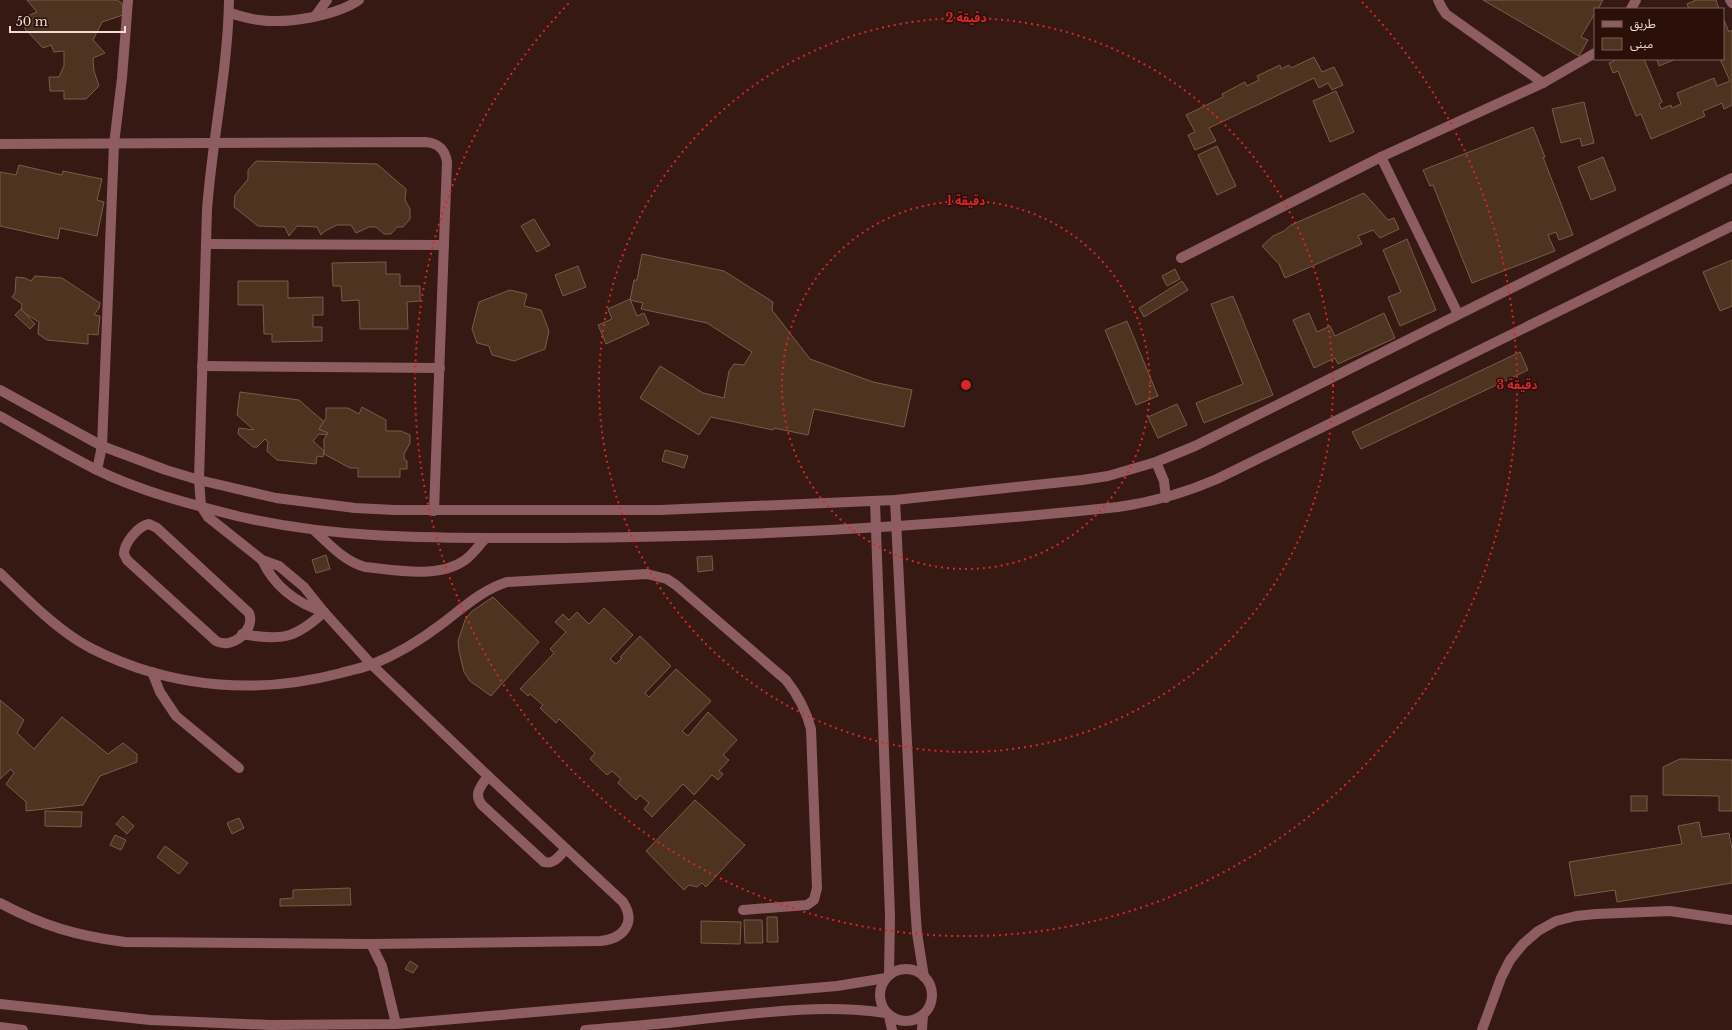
<svg xmlns="http://www.w3.org/2000/svg" width="1732" height="1030" font-family="'Libre Baskerville','Noto Sans Arabic',serif">
<rect width="100%" height="100%" fill="#361912"/>
<g fill="#4d3320" stroke="#795d49">
<path d="M27,0H117L122,3L123,15L102,22L93,40L105,53L93,58L94,71L99,86L86,99H64V91H50L49,77H59L64,66V51L54,52L51,45L43,48L25,29V17L37,12Z"/>
<path d="M1483,0H1603L1598,9H1595V13L1581,37L1588,40L1579,56Z"/>
<path d="M1696,0H1716L1719,9H1689L1687,4Z"/>
<path d="M1723,18L1729,32L1732,30V105L1724,109L1722,103L1703,111L1705,116L1651,139L1641,114L1636,116L1618,71L1613,73L1609,63L1614,61L1613,59H1644L1662,102L1659,104L1661,109L1671,105L1672,108L1681,104L1677,93L1714,78L1717,86L1730,81L1720,59H1723Z"/>
<path d="M1314,57L1322,72L1334,67L1343,85L1332,90L1328,83L1319,88L1314,78L1209,128L1216,141L1195,150L1188,135L1195,132L1186,115L1223,97L1222,94L1245,82L1247,86L1259,80L1257,76L1280,65L1281,69L1289,65L1291,68Z"/>
<path d="M1657,59H1676L1659,66Z"/>
<path d="M1336,91L1354,132L1330,142L1313,101Z"/>
<path d="M1584,102L1594,143L1582,146L1580,138L1561,143L1552,109Z"/>
<path d="M1533,127L1545,157H1543L1573,235L1559,240L1556,232L1548,235L1555,251L1472,283L1433,185L1430,186L1423,170Z"/>
<path d="M1217,146L1236,186L1217,195L1198,155Z"/>
<path d="M1603,157L1616,190L1591,200L1578,167Z"/>
<path d="M256,161L377,164L406,189L405,200L410,209V219L403,227H397L391,234H384L376,227H369L356,233L351,225H337L325,231L321,235L317,227L297,226L289,236L285,227L258,226L234,207L235,195L248,179V170Z"/>
<path d="M19,165L62,175L63,171L102,179L97,200L104,202L97,236L60,228L58,239L0,226V172L16,175Z"/>
<path d="M1364,193L1388,220L1394,218L1399,229L1380,238L1373,230L1358,236L1362,244L1285,278L1279,264L1262,246L1273,236L1284,231L1291,225Z"/>
<path d="M534,219L550,245L537,252L521,226Z"/>
<path d="M1407,239L1436,310L1400,326L1388,297L1401,292L1383,250Z"/>
<path d="M642,254L724,271L773,302L772,310L810,359L873,382L912,390L904,427L814,409L808,435L774,428L773,430L711,417L699,435L640,398L660,366L703,393L724,398L729,371L734,364L744,365L752,352L707,323L641,309L643,303L630,300L634,280H637Z"/>
<path d="M1732,260V306L1720,311L1703,272Z"/>
<path d="M386,262V274H400V286H420V301L407,302L408,329H360L359,300L342,301L341,286H333L332,263Z"/>
<path d="M578,266L586,287L563,296L555,275Z"/>
<path d="M1175,269L1180,279L1167,286L1162,276Z"/>
<path d="M35,276L62,278L100,303L99,308L94,315L100,316L98,335L88,334V344L47,340L38,334L39,322L21,311L22,304L12,297L15,293L16,277L25,278L31,281Z"/>
<path d="M238,281H288V298L323,297V315H313V327H322V341L272,342V334H264L263,305H238Z"/>
<path d="M1182,281L1188,290L1144,317L1139,308Z"/>
<path d="M510,290L527,294L524,306L541,310L549,331L545,349L514,361L492,355L489,346L477,343L472,329L479,302Z"/>
<path d="M1233,296L1273,395L1204,423L1196,403L1243,384L1211,304Z"/>
<path d="M630,299L637,316L644,313L649,324L606,344L598,325L612,319L608,309Z"/>
<path d="M21,309L35,324L30,329L15,315Z"/>
<path d="M1309,313L1317,332L1330,326L1335,336L1384,313L1395,338L1338,364L1335,358L1314,368L1293,320Z"/>
<path d="M1127,321L1158,396L1136,405L1105,330Z"/>
<path d="M1520,352L1528,370L1361,449L1352,432Z"/>
<path d="M240,392L299,400L330,427L329,435L319,434L313,441L324,451L323,457L317,456L316,464L277,460L267,451L268,442L265,439L257,447H253L238,434L239,428L254,430L237,415Z"/>
<path d="M1177,404L1187,425L1158,438L1148,417Z"/>
<path d="M362,407L386,420V431H401L410,435V443L404,454V459L407,461V469H400V477H358V468H350L324,454V439L328,433L319,429L326,418V408H348L359,414Z"/>
<path d="M665,450L688,456L684,468L662,461Z"/>
<path d="M326,555L330,569L316,573L312,560Z"/>
<path d="M712,556L713,570L698,572L697,557Z"/>
<path d="M493,597L539,642L491,696L470,681L464,672L459,651L458,641L465,620L471,612Z"/>
<path d="M604,608L633,635L610,659L616,664L622,658L620,657L640,636L671,666L645,693L649,697L676,669L711,701L682,731L688,736L708,712L737,740L723,755L729,760L719,771L723,774L718,780L712,775L694,795L683,784L652,817L644,809L649,803L640,795L636,800L618,783L621,779L612,771L607,775L590,759L595,753L559,719L556,723L540,708L543,705L530,694L528,696L520,689L554,653L550,649L566,632L555,622L563,614L569,620L577,612L589,624Z"/>
<path d="M0,700L24,720L17,733L34,749L62,717L108,754L123,743L137,754V762L100,776L83,805L26,811V802L6,784L14,773L11,769L0,779Z"/>
<path d="M1680,759L1732,760V811H1719V796L1663,795V767Z"/>
<rect x="1631" y="796" width="16" height="15"/>
<path d="M695,800L745,845L706,887L702,883L697,887L689,885L684,890L646,851Z"/>
<path d="M45,811L82,812L81,827L45,826Z"/>
<path d="M123,816L134,826L127,834L116,824Z"/>
<path d="M239,818L244,828L232,834L227,823Z"/>
<path d="M1699,822L1702,837L1729,833L1732,849V883L1617,902L1615,890L1575,896L1569,862L1682,844L1678,826Z"/>
<path d="M115,835L126,840L121,850L110,845Z"/>
<path d="M165,846L188,863L179,874L157,857Z"/>
<path d="M350,888L351,905L280,906V899L293,898V890Z"/>
<path d="M767,917H777L778,942H767Z"/>
<path d="M744,920H762L763,943H745Z"/>
<path d="M701,921L741,922L740,944L701,943Z"/>
<path d="M410,961L418,966L413,973L405,969Z"/>
</g>
<g fill="none" stroke-linecap="round" stroke-linejoin="round">
<g stroke="#8e5d62" stroke-width="10">
<path d="M1438,0L1442,8L1446,14L1543,83"/>
<path d="M1730,0L1732,3"/>
<path d="M1631,9L1636,0"/>
<path d="M229,13C238,15 249,19 259,20C287,24 336,16 359,0"/>
<path d="M316,15L327,0"/>
<path d="M0,144L425,142C438,143 445,149 447,162L434,511"/>
<path d="M1381,157L1458,314"/>
<path d="M206,244L444,245"/>
<path d="M1181,258L1381,157L1543,83L1595,53"/>
<path d="M202,366L440,368"/>
<path d="M0,390L102,446L166,470L199,480L276,498L355,508L395,510H660L895,500L1082,480L1108,476L1156,462L1195,446L1732,178"/>
<path d="M0,416C32,434 63,453 95,469C139,491 190,504 237,516C344,541 448,538 557,538C744,537 932,527 1118,507C1153,502 1185,493 1217,479L1732,226"/>
<path d="M1156,462L1164,481L1166,498"/>
<path d="M97,470L102,446L114,144L122,78L128,0"/>
<path d="M895,500L915,904L917,933L924,977"/>
<path d="M875,502L890,916L889,975"/>
<path d="M149,524L157,528L249,613C256,630 232,650 216,641L127,560L124,554C124,543 138,526 149,524Z"/>
<path d="M314,530C330,545 344,561 365,567C395,570 439,579 465,560C473,554 479,545 486,538"/>
<path d="M262,560C274,586 296,603 324,612"/>
<path d="M0,573C25,597 50,623 80,642C98,653 118,661 138,668C205,690 273,691 341,673C351,670 363,668 373,664C398,654 422,639 443,623C464,607 482,590 507,582L647,574L667,579L676,585L786,680C798,695 806,710 811,729L817,888L814,900L807,905L743,910"/>
<path d="M242,634C281,641 295,639 324,612"/>
<path d="M152,672L160,692L176,716L239,768"/>
<path d="M488,776C481,786 473,794 482,805L544,862C554,865 560,855 566,849"/>
<path d="M0,903C43,926 77,936 125,942L371,944L600,941C622,939 637,924 623,902L488,776L372,665L324,612L304,587L279,566L262,560L208,517L201,506L199,480L207,210C212,140 228,70 229,0"/>
<path d="M371,944L382,966L396,1024"/>
<circle cx="906" cy="995" r="26"/>
<path d="M0,1004L150,1020L270,1025L396,1024L837,986L886,978"/>
<path d="M889,1016L892,1030"/>
<path d="M0,1027L23,1030"/>
<path d="M585,1030C618,1027 652,1025 685,1021C751,1014 820,1003 886,1013"/>
<path d="M922,1030L923,1015"/>
<path d="M1482,1030L1501,978L1510,960L1523,944L1538,931L1556,921L1576,916L1596,914L1670,911L1732,920"/>
</g>
</g>
<g fill="none" stroke="#d62828" stroke-width="2" stroke-dasharray="2 4">
<circle cx="966" cy="385" r="184"/>
<circle cx="966" cy="385" r="367"/>
<path d="M1362 2A551 551 0 1 1 570 2"/>
</g>
<circle cx="966" cy="385" r="6" fill="#d62828" stroke="#2b0f09" stroke-width="2"/>
<g font-size="12" text-anchor="middle" font-weight="bold" fill="#d62828" stroke="#2b0f09" stroke-width="3" stroke-linejoin="round" paint-order="stroke">
<text x="966" y="22">2 دقيقة</text>
<text x="966" y="205">1 دقيقة</text>
<text x="1517" y="389">3 دقيقة</text>
</g>
<rect x="1594" y="8" width="130" height="52" fill="#2b0f09" stroke="#7a615b"/>
<rect x="1602" y="21" width="20" height="6" fill="#8e5d62" stroke="#7a615b"/>
<text x="1630" y="28" font-size="12" fill="#f0dcd7">طريق</text>
<rect x="1602" y="38" width="20" height="12" fill="#4d3320" stroke="#7a615b"/>
<text x="1630" y="48" font-size="12" fill="#f0dcd7">مبنى</text>
<path d="M10 26v6h115v-6" fill="none" stroke="#f0dcd7" stroke-width="2"/>
<text x="16" y="26" font-size="12" fill="#f0dcd7" stroke="#2b0f09" stroke-width="3" paint-order="stroke">50 m</text>
</svg>
